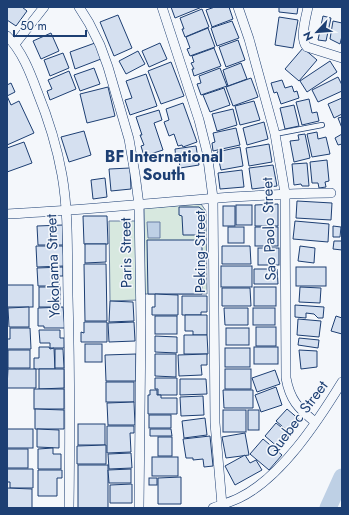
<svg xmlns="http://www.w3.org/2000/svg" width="349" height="515" font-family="Jost,sans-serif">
<rect width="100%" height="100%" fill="#f4f7fb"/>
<g fill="#d7e8df" stroke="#687fa3">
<path d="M201,204L206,211L207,294H145L144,208Z"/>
<path d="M109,221H137L138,300L110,301Z"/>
</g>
<path fill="#bed0e5" stroke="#687fa3" d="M147,222H160V238H148Z"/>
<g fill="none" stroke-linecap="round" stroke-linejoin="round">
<path stroke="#bed0e5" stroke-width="17" d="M328,508L342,477"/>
</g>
<g fill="#d5e0f0" stroke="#1d3f73">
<path d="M7,7H22L27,11L16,26L7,20Z"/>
<path d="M171,7H202L175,18Z"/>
<path d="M215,7H229L233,19L212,27L206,10Z"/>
<path d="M279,7H298L297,14L279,12Z"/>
<path d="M202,9L209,27L185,37L182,29H184L180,18Z"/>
<path d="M118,15L132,48L114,56L100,22Z"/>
<path d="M323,16L331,18L326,41L318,40Z"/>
<path d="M279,17L298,20L293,48L275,45Z"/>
<path d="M232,21L239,38L217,46L211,28Z"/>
<path d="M333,21L342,23V36L340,44L330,39Z"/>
<path d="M208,28L215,47L190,56L187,49L190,48L186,37Z"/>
<path d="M51,33L59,51L41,59L33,41Z"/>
<path d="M238,40L245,60L226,67L219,47Z"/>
<path d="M95,43L101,59L75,69L70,52Z"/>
<path d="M160,43L167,59L149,67L142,51Z"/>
<path d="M214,48L221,66L194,76L192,69H194L191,63L194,62L192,56Z"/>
<path d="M303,48L317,60L299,81L285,69Z"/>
<path d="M138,51L145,64L126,74L119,61Z"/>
<path d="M63,53L69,68L50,76L44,60Z"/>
<path d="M330,61L337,72L307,92L300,81Z"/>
<path d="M171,62L184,96L161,104L148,71Z"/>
<path d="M241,63L247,79L228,86L223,70Z"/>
<path d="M94,68L100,84L80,91L74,75Z"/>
<path d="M220,68L227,86L201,95L197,84L201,83L199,76Z"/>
<path d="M69,71L76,89L50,100L47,91L52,89L48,80Z"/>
<path d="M146,74L157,106L130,115L125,100L132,98L126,81Z"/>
<path d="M338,77L342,85V91L318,102L312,90Z"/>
<path d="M251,78L258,97L233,106L226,87Z"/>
<path d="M282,80L285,88L292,86L294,92L297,91L299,98L281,104L277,92L274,93L271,83Z"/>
<path d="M11,83L15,92L7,96L11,105L19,101L34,133L7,145V85Z"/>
<path d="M108,87L115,116L87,123L80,94Z"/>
<path d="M224,88L230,105L210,112L203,95Z"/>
<path d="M342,98V114L334,118L328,104Z"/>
<path d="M309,99L312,113L317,112L319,121L302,125L296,102Z"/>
<path d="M254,101L260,120L240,125L235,106Z"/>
<path d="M183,103L197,142L183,147L182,145L178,146L174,134L169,136L164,122L169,120L166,109Z"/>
<path d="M294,105L299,126L285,129L280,108Z"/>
<path d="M233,109L237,125L217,131L212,114Z"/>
<path d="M159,110L162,120L154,123L163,150L144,156L141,146L144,145L140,135H142L136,117Z"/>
<path d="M342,117V128L338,118Z"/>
<path d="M264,122L268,139L247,145L243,128Z"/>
<path d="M236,128L240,145L213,151L212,143L215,142L213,133Z"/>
<path d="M84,131L91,155L69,162L61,137Z"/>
<path d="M317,132L318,139L326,137L330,154L312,157L307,134Z"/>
<path d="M305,134L310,158L294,162L290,141L299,140L298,135Z"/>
<path d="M342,134V144L338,145L335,138Z"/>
<path d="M24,142L32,163L7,172V148Z"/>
<path d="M269,144L272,162L249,166L246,148Z"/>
<path d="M196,146L199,165L180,168L179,160H176L175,149Z"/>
<path d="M240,147L243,166L221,170L217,152Z"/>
<path d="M327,160L329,181L325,182L326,187L319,188L318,183H312L310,162Z"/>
<path d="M307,163L309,186H302L301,184L294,185L292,164Z"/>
<path d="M273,165L277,186L252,189L249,168Z"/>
<path d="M130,168L131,189L111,191L109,169Z"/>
<path d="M242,170L244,187L220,189L218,173Z"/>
<path d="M105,178L107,197L93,199L91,180Z"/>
<path d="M297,201L332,203L331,220L296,218Z"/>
<path d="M278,204V226H255V205Z"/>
<rect x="236" y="205" width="16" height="20"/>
<rect x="223" y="206" width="12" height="20"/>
<path d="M179,207H199L205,212L204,235H183L182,216L179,215Z"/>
<path d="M83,216H107L108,244H84Z"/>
<path d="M295,221L329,224L328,242L293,239Z"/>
<path d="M63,225V245H38L37,226Z"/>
<path d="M333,226L341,227L340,237H333Z"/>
<rect x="228" y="227" width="16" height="16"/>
<rect x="255" y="227" width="23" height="19"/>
<path d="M147,240H202V294H148Z"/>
<path d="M334,241H342V250L333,249Z"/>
<path d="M85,244H106V262L85,263Z"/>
<path d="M36,246H63L64,266L37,267Z"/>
<path d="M222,246H250L251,264H222Z"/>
<path d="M300,246L315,248L314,263L298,261Z"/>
<rect x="258" y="248" width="21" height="17"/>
<path d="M84,264H106L107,321H85Z"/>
<rect x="221" y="266" width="31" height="21"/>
<path d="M63,267V276H59V286H38L37,268Z"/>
<rect x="296" y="267" width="30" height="19"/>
<path d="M254,269H277L278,284H254Z"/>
<rect x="7" y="285" width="26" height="22"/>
<rect x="39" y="287" width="21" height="20"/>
<rect x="254" y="287" width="22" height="19"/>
<path d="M300,287L321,288L320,303L299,302Z"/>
<path d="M222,288H250L251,306H222Z"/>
<path d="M155,294L178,295V315H152V307H155Z"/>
<path d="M182,296H207V312H201V315H182Z"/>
<path d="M110,301L133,302L134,321L109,322Z"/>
<path d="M295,305L324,307L323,318H318L314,314L306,313V318L295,317Z"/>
<path d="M29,307V327H9L8,308Z"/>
<path d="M63,307L65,328H44V326H38V308Z"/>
<path d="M224,308H248V325H225Z"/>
<rect x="253" y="308" width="22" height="17"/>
<path d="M185,315H207V335H193V331H185Z"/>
<rect x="155" y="316" width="22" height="18"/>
<path d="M336,316L342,318V334L331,331Z"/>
<path d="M298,319L321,321L319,337L297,335Z"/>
<path d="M84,322H107V342H81V332L84,333Z"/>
<path d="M134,322L135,341L109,342L108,323Z"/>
<rect x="256" y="327" width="20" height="19"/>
<path d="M10,328H30L31,349H7V339H10Z"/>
<rect x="226" y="328" width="23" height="17"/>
<path d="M39,330H60V338H64V348H50V343H40Z"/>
<path d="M184,335H207L208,354H184Z"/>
<path d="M155,336L177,337V353L155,352Z"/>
<path d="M299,338L319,340L318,348L298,345Z"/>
<rect x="85" y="344" width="17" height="18"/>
<path d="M39,347H49L50,349L54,348L55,369H34V358H39Z"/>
<rect x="254" y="347" width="24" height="17"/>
<rect x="225" y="348" width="25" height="19"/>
<path d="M55,349H63L64,368H55Z"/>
<rect x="8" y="350" width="22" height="18"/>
<path d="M299,350L317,351V367L301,369Z"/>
<path d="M136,354V381H106L105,355Z"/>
<path d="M155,354H176V377L155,376Z"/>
<path d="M207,354V365H201L202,375L179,376L178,355Z"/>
<path d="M8,369H36V388H7Z"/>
<path d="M39,369H64V388L39,389Z"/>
<rect x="225" y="369" width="26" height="20"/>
<path d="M275,370L280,384L257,392L252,378Z"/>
<path d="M155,378H177V395H158V389H155Z"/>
<path d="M180,379H206L207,394L180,395Z"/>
<rect x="106" y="382" width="28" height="20"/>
<path d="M276,387L282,405L261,412L255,395Z"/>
<rect x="34" y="389" width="30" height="20"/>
<path d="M150,390H157V395H161V398H177V414H148V395H150Z"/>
<path d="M223,390H253V408H224Z"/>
<path d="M203,396L204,415L181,416L180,397Z"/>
<path d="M134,402L135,425H108L107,403Z"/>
<path d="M35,409L64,410V429H35Z"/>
<path d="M287,409L300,420L290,433L276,421Z"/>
<rect x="223" y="410" width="23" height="22"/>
<rect x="248" y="410" width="11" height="20"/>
<rect x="149" y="415" width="22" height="13"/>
<path d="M205,418L207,435L184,438L182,421Z"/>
<path d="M276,423L291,435L279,448L265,436Z"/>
<rect x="78" y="424" width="27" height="21"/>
<path d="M107,426H134V433H130L131,452L107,453Z"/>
<rect x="7" y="429" width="26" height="19"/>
<path d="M37,429L59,430V448L37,447Z"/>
<path d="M150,429H171L172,436H150Z"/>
<path d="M245,433L249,455L226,458L222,437Z"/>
<path d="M210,436L213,466L204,467L203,459L193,460V458H186L183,439Z"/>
<rect x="158" y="437" width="14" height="19"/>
<path d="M263,439L282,455L269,470L250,454Z"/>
<path d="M106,445V464H77V446Z"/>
<path d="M53,448V454H61V469H38V449Z"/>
<rect x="7" y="449" width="21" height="19"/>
<path d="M131,453L132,468L109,469L108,454Z"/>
<path d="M245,455L250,463L256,460L262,470L235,485L225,466Z"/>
<rect x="152" y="457" width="26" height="19"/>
<rect x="78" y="465" width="30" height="43"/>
<path d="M7,469H33V488H10V482H7Z"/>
<path d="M131,469V483H109L108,470Z"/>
<path d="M38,470H62V478H57V496H38Z"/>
<path d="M181,477V504H158V478Z"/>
<rect x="149" y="478" width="8" height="7"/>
<path d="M132,484V503H110V485Z"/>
<path d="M7,488L32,489V508H7Z"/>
</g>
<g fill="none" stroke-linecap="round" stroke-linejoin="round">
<g stroke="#1d3f73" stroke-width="6">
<path id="lane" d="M275,134L322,125"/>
</g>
<g stroke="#1d3f73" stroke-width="10">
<g id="street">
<path d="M79,7L89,23L100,45L108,67L129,139L135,174L139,205L141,322L139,508"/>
<path d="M162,7L199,120L207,152L213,198L215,423L222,505"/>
<path d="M238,7L249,39L275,134L285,193L286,378C290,400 298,408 315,422"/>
<path d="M308,7C306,17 299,40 307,47L342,58"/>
<path d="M7,36C22,51 30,72 37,91C48,118 57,147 62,175C69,215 67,256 68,296C70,367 70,437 69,508"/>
<path d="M15,44L44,7"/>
<path d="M7,214C115,209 223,194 331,193"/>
<path d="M213,508C221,505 231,502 239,498C281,478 318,421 342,382"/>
</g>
</g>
<use href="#lane" stroke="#f4f7fb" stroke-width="4.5"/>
<use href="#street" stroke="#f4f7fb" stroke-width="9"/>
</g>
<g text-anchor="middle" stroke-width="3" stroke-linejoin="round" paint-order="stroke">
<g font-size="15" fill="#1d3f73" stroke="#f4f7fb">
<text transform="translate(269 229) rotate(-92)" y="5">Sao Paolo Street</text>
<text transform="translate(200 252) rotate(-90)" y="5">Peking Street</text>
<text transform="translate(126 253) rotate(-91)" y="5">Paris Street</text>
<text transform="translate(53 266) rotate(-92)" y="5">Yokohama Street</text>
<text transform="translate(297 419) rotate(-53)" y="5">Quebec Street</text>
</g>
<g font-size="16" font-weight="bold" fill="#1d3f73" stroke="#f4f7fb">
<text x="164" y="162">BF International<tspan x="164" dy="18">South</tspan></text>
</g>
</g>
<rect width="349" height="515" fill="none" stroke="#1d3f73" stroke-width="16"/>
<g transform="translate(317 32) rotate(244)" stroke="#f4f7fb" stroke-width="3" paint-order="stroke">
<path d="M0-3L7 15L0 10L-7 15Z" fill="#1d3f73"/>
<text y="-6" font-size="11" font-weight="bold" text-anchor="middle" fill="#1d3f73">N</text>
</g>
<path d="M14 30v6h72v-6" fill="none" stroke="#1d3f73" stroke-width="2"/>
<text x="20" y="30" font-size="12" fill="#1d3f73" stroke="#f4f7fb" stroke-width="3" paint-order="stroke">50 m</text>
</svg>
